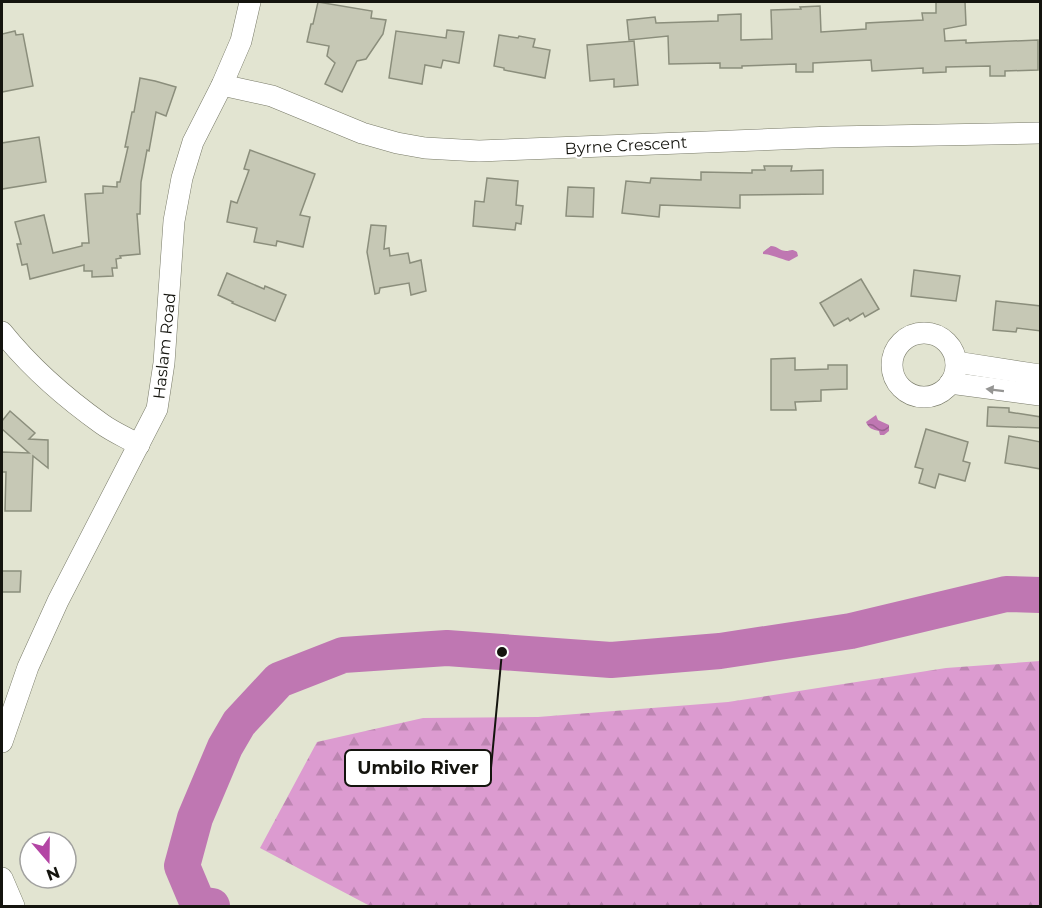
<svg xmlns="http://www.w3.org/2000/svg" width="1042" height="908" font-family="Montserrat,sans-serif">
<defs>
<pattern id="forest-firs" width="22" height="20" patternUnits="userSpaceOnUse" patternTransform="scale(1.5)"><rect width="22" height="20" fill="#dc9bd0"/><path d="M5 1l3.5 6h-7zM16 11l3.5 6h-7z" fill="#bc85b1"/></pattern>
<pattern id="water-waves" width="16" height="10" patternUnits="userSpaceOnUse" patternTransform="scale(1.5)"><rect width="16" height="10" fill="#bf77b2"/><path d="M0 5q4-4 8 0t8 0" fill="none" stroke="#9a608f"/></pattern>
</defs>
<rect width="100%" height="100%" fill="#e2e4d1"/>
<path fill="url(#forest-firs)" d="M1040,661V906H370L260,848L317,742L423,718L538,717L728,702L946,668Z"/>
<g fill="url(#water-waves)">
<path d="M771,246C777,246 780,251 786,251C791,251 791,248 797,252L798,256L789,261C781,259 770,254 763,254V252Z"/>
<path d="M876,415L878,420L889,425V431L884,435H880L879,431C873,430 868,428 866,422Z"/>
</g>
<g fill="none" stroke-linecap="round" stroke-linejoin="round">
<path stroke="#bf77b2" stroke-width="36" d="M212,906L198,904L182,866L195,818L225,747L239,723L279,680L343,655L447,648L611,660L720,651L851,631L1006,594L1040,595"/>
</g>
<g fill="#c6c8b5" stroke="#8b8e7c" stroke-width="1.5">
<path d="M318,2L372,11L371,18L386,20L383,34L366,59L357,61L342,92L325,84L335,63L327,56L329,46L307,42L311,24H313Z"/>
<path d="M936,2H965L966,25L944,29L945,41L966,40V43L1038,40V70L1005,71V76H990V66L946,67V72L923,73V68L872,71L871,60L813,63V72H796V64L742,66V68H720V63L669,64L668,36L629,40L627,20L655,17L656,23L718,21V15L741,14V40L772,39L771,10L801,9L800,7L820,6L821,32L866,29V23L923,20L922,13H936Z"/>
<path d="M447,30L464,32L459,63L443,60L441,68L425,65L422,84L389,78L396,31L446,38Z"/>
<path d="M15,31L16,35L23,34L33,86L2,92V34Z"/>
<path d="M499,35L518,38L519,36L535,39L533,47L550,50L545,78L504,70V68L494,66Z"/>
<path d="M634,41L638,85L614,87V79L590,81L587,45Z"/>
<path d="M140,78L155,81L176,87L166,116L156,112L149,151L147,150L141,182L140,214H137L140,254L120,256L121,258L116,259L117,268H112L113,276L92,277V271H84V265L30,279L27,264L22,265L17,244H21L15,222L44,215L53,253L82,246V243H89L85,194L103,193V186L117,187V182H120L128,147H125L132,112H134Z"/>
<path d="M39,137L46,182L2,189V143Z"/>
<path d="M250,150L315,174L300,215L310,217L303,247L277,241L276,246L254,242L257,228L227,222L231,201L237,203L249,170L244,169Z"/>
<path d="M764,166H792L791,171L823,170V194L740,195V208L660,205L659,217L622,213L626,181L650,183L651,178L701,180V172L752,173V170H765Z"/>
<path d="M487,178L518,181L516,205L523,206L521,224L516,223L515,230L473,226L475,201L484,202Z"/>
<path d="M568,187L594,188L593,217L566,216Z"/>
<path d="M371,225L386,226L384,249L389,248L390,256L408,253L410,263L421,260L426,291L411,295L409,283L380,288L379,293L375,294L367,252Z"/>
<path d="M914,270L960,276L956,301L911,296Z"/>
<path d="M227,273L264,289L265,286L286,295L275,321L232,303L233,302L218,295Z"/>
<path d="M861,279L879,309L865,317L863,313L850,321L848,318L834,326L820,303Z"/>
<path d="M996,301L1041,306V331L1017,328L1016,332L993,330Z"/>
<path d="M795,358V370L828,369V365H847V389L821,390V401L795,402L796,410H771V359Z"/>
<path d="M988,407L1009,408V412L1041,417V428L987,426Z"/>
<path d="M10,411L35,433L29,439L48,440V468L33,456L31,511H5L6,472H2V452L29,453L2,429V421Z"/>
<path d="M926,429L968,442L963,461L970,463L965,481L939,474L935,488L919,483L923,469L915,467Z"/>
<path d="M1009,436L1041,442V469L1005,463Z"/>
<path d="M2,571H21L20,592H2Z"/>
</g>
<g fill="none" stroke-linecap="round" stroke-linejoin="round">
<g stroke="#787a68" stroke-width="22">
<g id="minor">
<path d="M222,85L272,96L362,133L397,143L425,148L479,151L832,137L1040,133"/>
<path d="M2,332C31,368 64,397 102,424C113,432 127,438 139,445"/>
<circle cx="924" cy="365" r="32"/>
<path d="M956,362L1040,375"/>
<path d="M950,383L1040,395"/>
<path d="M2,742L28,667L58,601L157,409L164,363L174,221L182,178L193,142L222,85L241,41L250,2"/>
<path d="M2,878L14,906"/>
</g>
</g>
<use href="#minor" stroke="#fff" stroke-width="21"/>
</g>
<defs><path id="oneway-solid" d="M-6-.8H1V-3.2L6.5 0L1 3.2V.8H-6Z" transform="scale(1.5)"/></defs>
<use fill="#959593" href="#oneway-solid" transform="translate(995 390) rotate(-173)"/>
<g text-anchor="middle" stroke-width="4.5" stroke-linejoin="round" paint-order="stroke">
<g font-size="16" fill="#14140e" stroke="#fff">
<text transform="translate(626 145) rotate(-3)" y="6">Byrne Crescent</text>
<text transform="translate(164 346) rotate(-84)" y="6">Haslam Road</text>
</g>
</g>
<path fill="none" stroke="#14140e" stroke-width="2" d="M502 652L491 768"/>
<circle fill="#14140e" stroke="#fff" stroke-width="2" cx="502" cy="652" r="6"/>
<rect fill="#fff" stroke="#14140e" stroke-width="2" x="345" y="750" width="146" height="36" rx="6"/>
<g font-size="18" text-anchor="middle" font-weight="bold" fill="#14140e">
<text x="418" y="774">Umbilo River</text>
</g>
<rect width="1042" height="908" fill="none" stroke="#14140e" stroke-width="6"/>
<g transform="translate(48 860) rotate(160)"><circle r="28" fill="#ffffff" stroke="#a1a19f" stroke-width="1.5"/>
<path d="M0-4.5L10 22L0 15L-10 22Z" fill="#b345a4"/>
<text y="-9" font-size="16" font-weight="bold" text-anchor="middle" fill="#14140e">N</text>
</g>
</svg>
